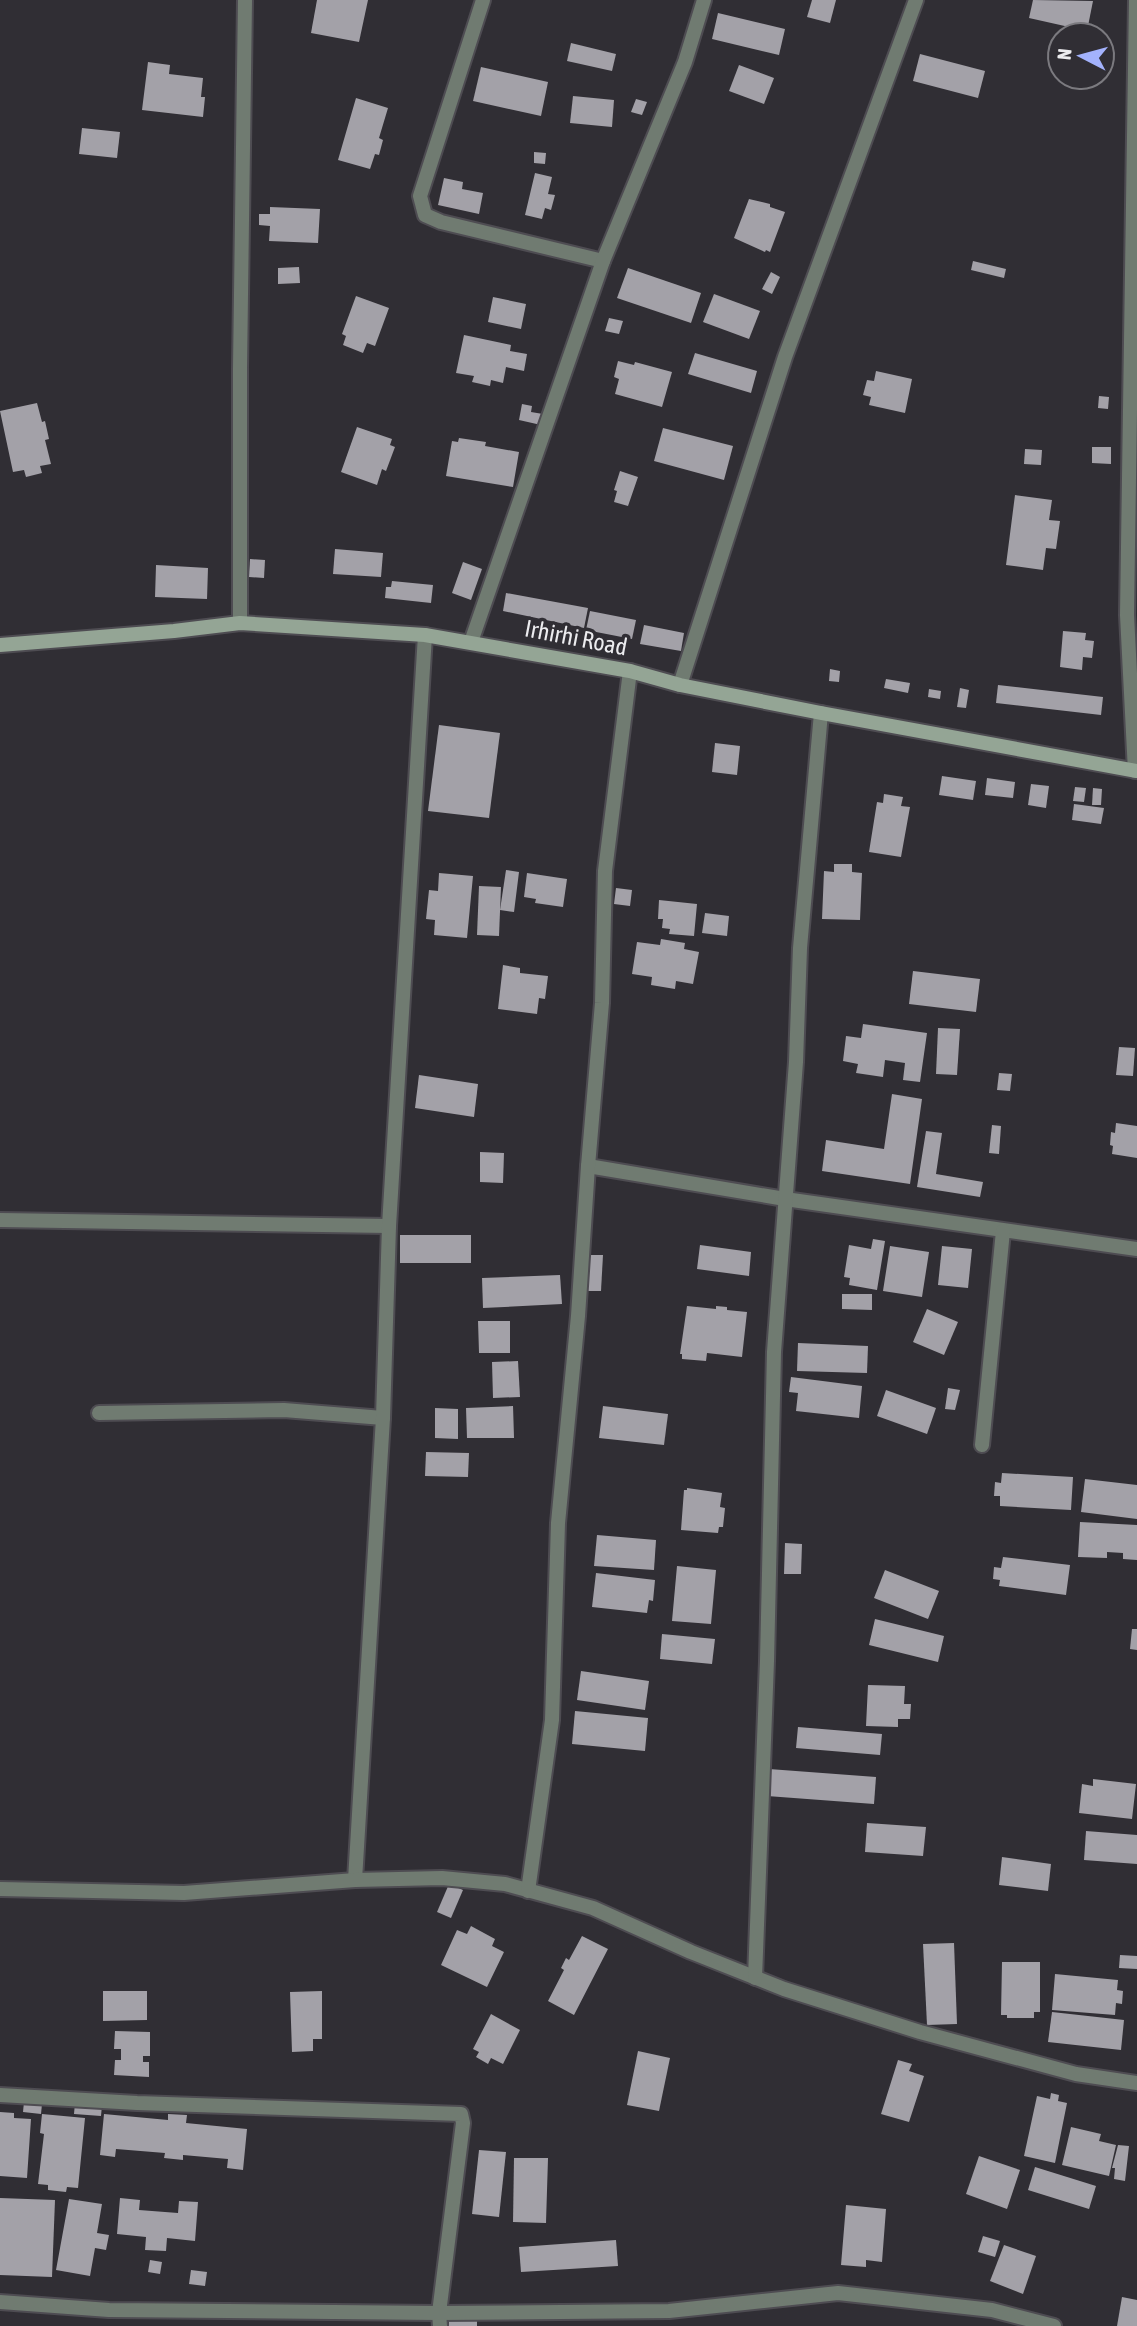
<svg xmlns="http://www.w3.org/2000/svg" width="1137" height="2326" font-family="'Asap Condensed',sans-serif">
<rect width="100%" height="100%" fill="#302e34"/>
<g fill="#a3a1a8">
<path d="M317,0H368L359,42L311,33Z"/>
<path d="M812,0H836L830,23L807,17Z"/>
<path d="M1033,0L1093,1L1087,31L1029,18Z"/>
<path d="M718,13L785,29L779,55L712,39Z"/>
<path d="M571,43L616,54L612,71L567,61Z"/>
<path d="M920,54L985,71L978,98L913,81Z"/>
<path d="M148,62L170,65L169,74L203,78L201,97H205L203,117L142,110Z"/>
<path d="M739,65L774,78L764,104L729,91Z"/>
<path d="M481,67L548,82L541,116L473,101Z"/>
<path d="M573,96L614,100L612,127L570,123Z"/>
<path d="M356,98L388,108L379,138L383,140L379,155L375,154L370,169L338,160Z"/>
<path d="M636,99L647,102L642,115L631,112Z"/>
<path d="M82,128L120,132L117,158L79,154Z"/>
<path d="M534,152L546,153L545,164L534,163Z"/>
<path d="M535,173L552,177L548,194L555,195L551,210L545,208L542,219L525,215Z"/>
<path d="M444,178L463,182L462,189L483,193L479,214L438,205Z"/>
<path d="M749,199L770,204V207L785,212L770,252L766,250L765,252L734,238Z"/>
<path d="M270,207L320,209L318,243L269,241L270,226L259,225V214H270Z"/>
<path d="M973,261L1006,269L1004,278L971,270Z"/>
<path d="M299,267L300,283L278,284V268Z"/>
<path d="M628,268L701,293L691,323L617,298Z"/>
<path d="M771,272L780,277L772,294L762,289Z"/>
<path d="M714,294L760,311L749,339L703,322Z"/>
<path d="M356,296L389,308L375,346L367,343L363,353L343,345L346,336L342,334Z"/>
<path d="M493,297L526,304L521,329L488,322Z"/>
<path d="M609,318L623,321L619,334L605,331Z"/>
<path d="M464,335L511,345L510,351L527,354L524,371L506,367L503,383L491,380L490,386L472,382L474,376L456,373Z"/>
<path d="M695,353L757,371L751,393L688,374Z"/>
<path d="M618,361L634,365L635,362L672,372L662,407L615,394L619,379L614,377Z"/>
<path d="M876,371L912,379L905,413L869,405L871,397L863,395L867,380L874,381Z"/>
<path d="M1099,396L1109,397L1108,409L1098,408Z"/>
<path d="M37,403L42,422L45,421L49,439L45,440L51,464L40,466L42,473L26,477L24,470L13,472L0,411Z"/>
<path d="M522,404L532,406L531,412L543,414L541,425L519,420Z"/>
<path d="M357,427L392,439L390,445L395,447L386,471L382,469L377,485L341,472Z"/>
<path d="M663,428L733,446L724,480L654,461Z"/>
<path d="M459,438L486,442L485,446L519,452L513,487L446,476L452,441L458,442Z"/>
<path d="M1092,447H1111V464L1092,463Z"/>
<path d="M1025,449L1042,450L1041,465L1024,464Z"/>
<path d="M620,471L638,477L628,506L614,502L617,491L614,490Z"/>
<path d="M1015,495L1052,500L1049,520L1060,521L1056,549L1046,548L1043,570L1006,565Z"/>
<path d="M335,549L383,553L381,577L333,574Z"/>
<path d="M250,559L265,560L264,578L249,577Z"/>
<path d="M463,562L482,569L471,600L452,593Z"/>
<path d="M156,565L208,568L207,599L155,597Z"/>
<path d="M392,581L433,585L431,603L385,598L386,587H391Z"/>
<path d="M506,593L588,608L584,628L503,611Z"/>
<path d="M590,611L636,620L632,639L586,630Z"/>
<path d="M644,625L684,633L681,651L640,644Z"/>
<path d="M1063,631L1086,633L1085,640L1094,641L1092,658L1083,657L1082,670L1060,667Z"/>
<path d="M830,669L840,671L839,682L829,681Z"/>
<path d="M886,679L910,683L908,693L884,688Z"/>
<path d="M998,685L1103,697L1101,715L996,703Z"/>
<path d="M960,688L969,690L966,708L957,707Z"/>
<path d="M929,689L941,691L940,699L928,697Z"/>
<path d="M439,725L500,733L489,818L428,811Z"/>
<path d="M715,743L740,746L737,775L712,772Z"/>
<path d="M942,776L976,781L973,800L939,795Z"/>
<path d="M987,778L1015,782L1013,798L985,795Z"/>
<path d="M1031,784L1049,786L1046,808L1028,805Z"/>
<path d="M1075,787L1086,788L1084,802L1073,801Z"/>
<path d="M1093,788L1102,789L1101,805H1092Z"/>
<path d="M884,794L903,797L901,806L910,807L901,857L869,852L877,802L883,803Z"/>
<path d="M1074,804L1104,808L1101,824L1072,820Z"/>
<path d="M834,864H852V872L862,873L860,920L822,919L824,871L834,872Z"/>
<path d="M506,870L519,872L514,912L500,910Z"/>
<path d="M439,873L473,876L467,938L434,935L435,920L426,919L429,890L438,891Z"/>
<path d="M527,873L567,879L563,907L535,903L536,899L524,897Z"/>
<path d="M479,886L501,887L499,936L477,935Z"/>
<path d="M616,888L632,890L630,906L614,904Z"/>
<path d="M659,900L697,904L694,936L669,934L670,929L662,928L663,919H658Z"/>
<path d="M705,913L729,916L727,936L702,933Z"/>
<path d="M661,939L685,943L684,949L699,952L693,984L676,981L675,989L651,985L652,977L632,974L637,942L660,945Z"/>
<path d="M503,965L520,968V973L548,976L545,999L539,998L537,1014L498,1009Z"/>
<path d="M913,971L980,979L976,1012L909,1004Z"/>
<path d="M863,1024L927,1033L920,1082L903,1080L905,1063L885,1060L883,1077L856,1073L858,1064L843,1061L846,1036L861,1038Z"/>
<path d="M938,1028L960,1029L957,1075L936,1074Z"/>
<path d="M1119,1047L1135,1048L1133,1076L1116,1075Z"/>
<path d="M999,1073L1012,1074L1010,1091L997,1090Z"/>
<path d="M419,1075L478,1084L474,1117L415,1108Z"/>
<path d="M892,1094L922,1099L910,1184L822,1171L826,1140L884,1149Z"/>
<path d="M1116,1123L1137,1126V1158L1112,1154L1113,1146L1110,1145L1111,1132L1115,1133Z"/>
<path d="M992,1125L1001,1126L999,1154L989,1153Z"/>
<path d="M926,1131L942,1133L936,1174L983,1182L980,1197L917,1187Z"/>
<path d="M480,1152L504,1153L503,1183L480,1182Z"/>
<rect x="400" y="1235" width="71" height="28"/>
<path d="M873,1239L885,1241L877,1290L849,1285L850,1278L844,1277L849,1245L871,1249Z"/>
<path d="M700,1245L751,1252L749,1276L697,1269Z"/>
<path d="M890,1246L929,1252L922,1297L883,1291Z"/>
<path d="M942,1246L972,1249L968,1288L938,1285Z"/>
<path d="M589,1255H603L601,1291H587Z"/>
<path d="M560,1275L562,1304L483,1308L482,1278Z"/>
<path d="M842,1294H872V1310L842,1309Z"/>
<path d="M687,1306L716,1309V1306L727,1307V1310L747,1312L742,1357L707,1353L706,1361L682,1359V1354H680Z"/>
<path d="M927,1309L958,1322L944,1355L913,1342Z"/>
<path d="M478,1321H510V1353H479Z"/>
<path d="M798,1343L868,1346L867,1373L797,1371Z"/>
<path d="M518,1361L520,1397L493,1398L492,1362Z"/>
<path d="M791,1377L862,1386L859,1418L796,1411L798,1393L789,1392Z"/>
<path d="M948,1388L960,1390L955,1410L945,1409Z"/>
<path d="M886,1390L936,1408L927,1434L877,1416Z"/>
<path d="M513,1406L514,1438H467L466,1408Z"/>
<path d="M603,1406L668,1414L664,1445L599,1438Z"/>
<path d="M435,1408L458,1409V1439L435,1438Z"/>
<path d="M426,1452L469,1453L468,1477L425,1476Z"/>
<path d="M1002,1473L1073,1477L1071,1510L1000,1506V1496H994L995,1482L1001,1483Z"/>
<path d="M1085,1479L1137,1485V1519L1081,1512Z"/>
<path d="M687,1488L722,1493L720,1507L725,1508L723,1527H719L718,1533L681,1530L684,1490H687Z"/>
<path d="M1080,1522L1137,1525V1560L1123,1559V1553L1107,1552V1558L1078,1557Z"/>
<path d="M597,1535L656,1540L654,1570L594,1566Z"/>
<path d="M785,1543L802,1544L801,1574H784Z"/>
<path d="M1003,1557L1070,1565L1066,1595L999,1586L1000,1580L993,1579L994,1567L1001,1568Z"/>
<path d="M677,1566L716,1570L711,1624L672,1621Z"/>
<path d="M885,1570L939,1591L928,1619L874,1598Z"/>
<path d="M596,1573L655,1580L653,1601L649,1600L647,1613L592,1607Z"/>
<path d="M875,1619L944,1636L938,1662L869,1645Z"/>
<path d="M1132,1629H1137V1650L1130,1649Z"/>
<path d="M662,1634L715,1639L712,1664L660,1659Z"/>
<path d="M581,1671L649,1681L645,1710L577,1700Z"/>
<path d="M868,1685L905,1686L904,1704H911L910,1719H898V1727L866,1726Z"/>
<path d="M575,1711L648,1718L645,1751L572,1744Z"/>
<path d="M798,1727L882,1734L880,1755L796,1748Z"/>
<path d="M769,1769L876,1777L874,1804L767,1796Z"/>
<path d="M1093,1779L1136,1784L1132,1819L1079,1813L1082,1784L1093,1786Z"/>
<path d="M867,1823L926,1827L923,1856L865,1852Z"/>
<path d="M1086,1831L1137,1835V1864L1084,1860Z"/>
<path d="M1002,1857L1051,1864L1048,1891L999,1885Z"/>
<path d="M449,1884L463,1890L451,1918L437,1912Z"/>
<path d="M471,1926L495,1939L492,1946L504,1952L487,1987L441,1965L457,1930L467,1934Z"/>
<path d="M582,1936L608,1949L574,2015L548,2001L564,1970L561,1968L566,1958L569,1960Z"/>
<path d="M954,1943L957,2024L927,2025L923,1944Z"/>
<path d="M1120,1955L1137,1956V1969L1119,1968Z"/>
<path d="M1002,1962H1040V2012H1034V2018H1007V2015H1001Z"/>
<path d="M1055,1974L1118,1980L1117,1990L1123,1991L1122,2004L1116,2003L1115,2015L1052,2010Z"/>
<path d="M103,1991H147V2020L103,2021Z"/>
<path d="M322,1991V2039H313V2051L292,2052L290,1992Z"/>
<path d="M1052,2012L1124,2020L1121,2050L1048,2042Z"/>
<path d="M491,2014L520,2030L503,2064L491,2058L488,2064L476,2057L479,2052L473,2049Z"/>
<path d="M115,2031L150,2032V2056H143V2062H149V2077L114,2075L115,2060H121V2049H114Z"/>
<path d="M638,2051L670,2058L659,2111L627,2105Z"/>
<path d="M898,2060L912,2064L909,2071L924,2076L909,2122L881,2114Z"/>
<path d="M1051,2093L1059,2095L1058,2101L1067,2103L1055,2163L1024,2156L1037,2096L1050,2099Z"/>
<path d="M24,2102L42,2104L41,2114L23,2112Z"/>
<path d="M75,2103L102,2105L101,2116L74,2114Z"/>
<path d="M0,2112L14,2113V2118L31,2119L27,2178L0,2176Z"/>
<path d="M42,2114L85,2118L78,2188L67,2187L66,2192L48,2190V2185L38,2184L44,2134L40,2133Z"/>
<path d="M104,2114L168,2120V2114L187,2115L186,2123L247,2129L243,2170L227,2168L228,2159L183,2155V2160L164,2158L165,2153L116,2149L115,2157L100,2155Z"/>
<path d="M1071,2127L1101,2134L1099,2141L1116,2145L1109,2176L1062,2165Z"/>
<path d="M1118,2145L1129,2146L1125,2181L1114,2179L1115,2168H1112Z"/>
<path d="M479,2150L506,2152L499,2217L472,2214Z"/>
<path d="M979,2156L1020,2170L1007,2209L966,2194Z"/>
<path d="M514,2158H548L546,2223L513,2222Z"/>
<path d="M1035,2167L1096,2186L1089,2209L1028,2190Z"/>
<path d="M0,2198L55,2200L52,2277L0,2275Z"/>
<path d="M120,2198L140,2200L139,2210L178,2213L179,2201L198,2202L195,2241L167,2238L166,2251L145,2250L146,2237L117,2234Z"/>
<path d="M69,2199L102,2204L97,2233L109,2235L106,2250L95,2248L90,2276L56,2270Z"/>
<path d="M846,2205L886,2209L882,2262L866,2260V2267L841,2265Z"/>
<path d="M983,2236L1000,2241L995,2257L978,2252Z"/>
<path d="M616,2240L618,2266L521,2272L519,2247Z"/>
<path d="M1004,2245L1036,2256L1023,2294L990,2281Z"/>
<path d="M150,2260L162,2262L160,2274L148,2272Z"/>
<path d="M191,2270L207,2272L205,2286L189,2284Z"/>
<path d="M1122,2297L1137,2300V2326H1117Z"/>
<rect x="449" y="2321" width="28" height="5"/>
</g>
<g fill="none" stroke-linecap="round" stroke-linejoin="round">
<g stroke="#4e4c52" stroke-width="18">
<g id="street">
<path d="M483,0L420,196L425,215L441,222L603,261"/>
<path d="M240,623V368L245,0"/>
<path d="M471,642L603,261L685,62L704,0"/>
<path d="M680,685L785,357L916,0"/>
<path d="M1135,771L1127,615L1136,0"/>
<path d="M588,1166L785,1199L1137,1249"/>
<path d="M0,1220L389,1226"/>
<path d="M99,1413L284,1410L383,1418"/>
<path d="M982,1445L1003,1231"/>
<path d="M355,1880L383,1418L389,1226L425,635"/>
<path d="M0,1889L184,1893L355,1880L442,1878L505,1884L593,1908L691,1952L784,1989L920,2032L1076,2074L1137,2083"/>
<path d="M528,1891L552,1720L558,1523L578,1316L588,1166L602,1003L605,871L630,671"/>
<path d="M755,1978L767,1661L774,1352L796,1062L800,948L821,713"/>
<path d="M0,2095L137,2103L461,2114L463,2123L439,2313L440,2326"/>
<path d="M0,2302L109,2310L439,2313L669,2311L838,2293L992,2310L1054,2326"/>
</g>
</g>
<g stroke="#4e4c52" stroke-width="18">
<path id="secondary" d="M0,645L174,631L240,623L425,635L630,671L680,685L821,713L1137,771"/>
</g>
<use href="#street" stroke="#707b71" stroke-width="14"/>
<use href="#secondary" stroke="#94a595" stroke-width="14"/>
</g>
<g text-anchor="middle" stroke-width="7" stroke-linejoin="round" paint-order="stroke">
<g font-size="24" fill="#ececef" stroke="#302e34">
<text transform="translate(576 638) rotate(11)" y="8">Irhirhi Road</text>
</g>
</g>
<g transform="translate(1081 56) rotate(276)"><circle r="33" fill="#302e34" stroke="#7b7a7f" stroke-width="2"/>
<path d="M0-5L12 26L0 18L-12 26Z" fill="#a3b2fc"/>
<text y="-10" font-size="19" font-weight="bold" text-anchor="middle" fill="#ececef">N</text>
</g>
</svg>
